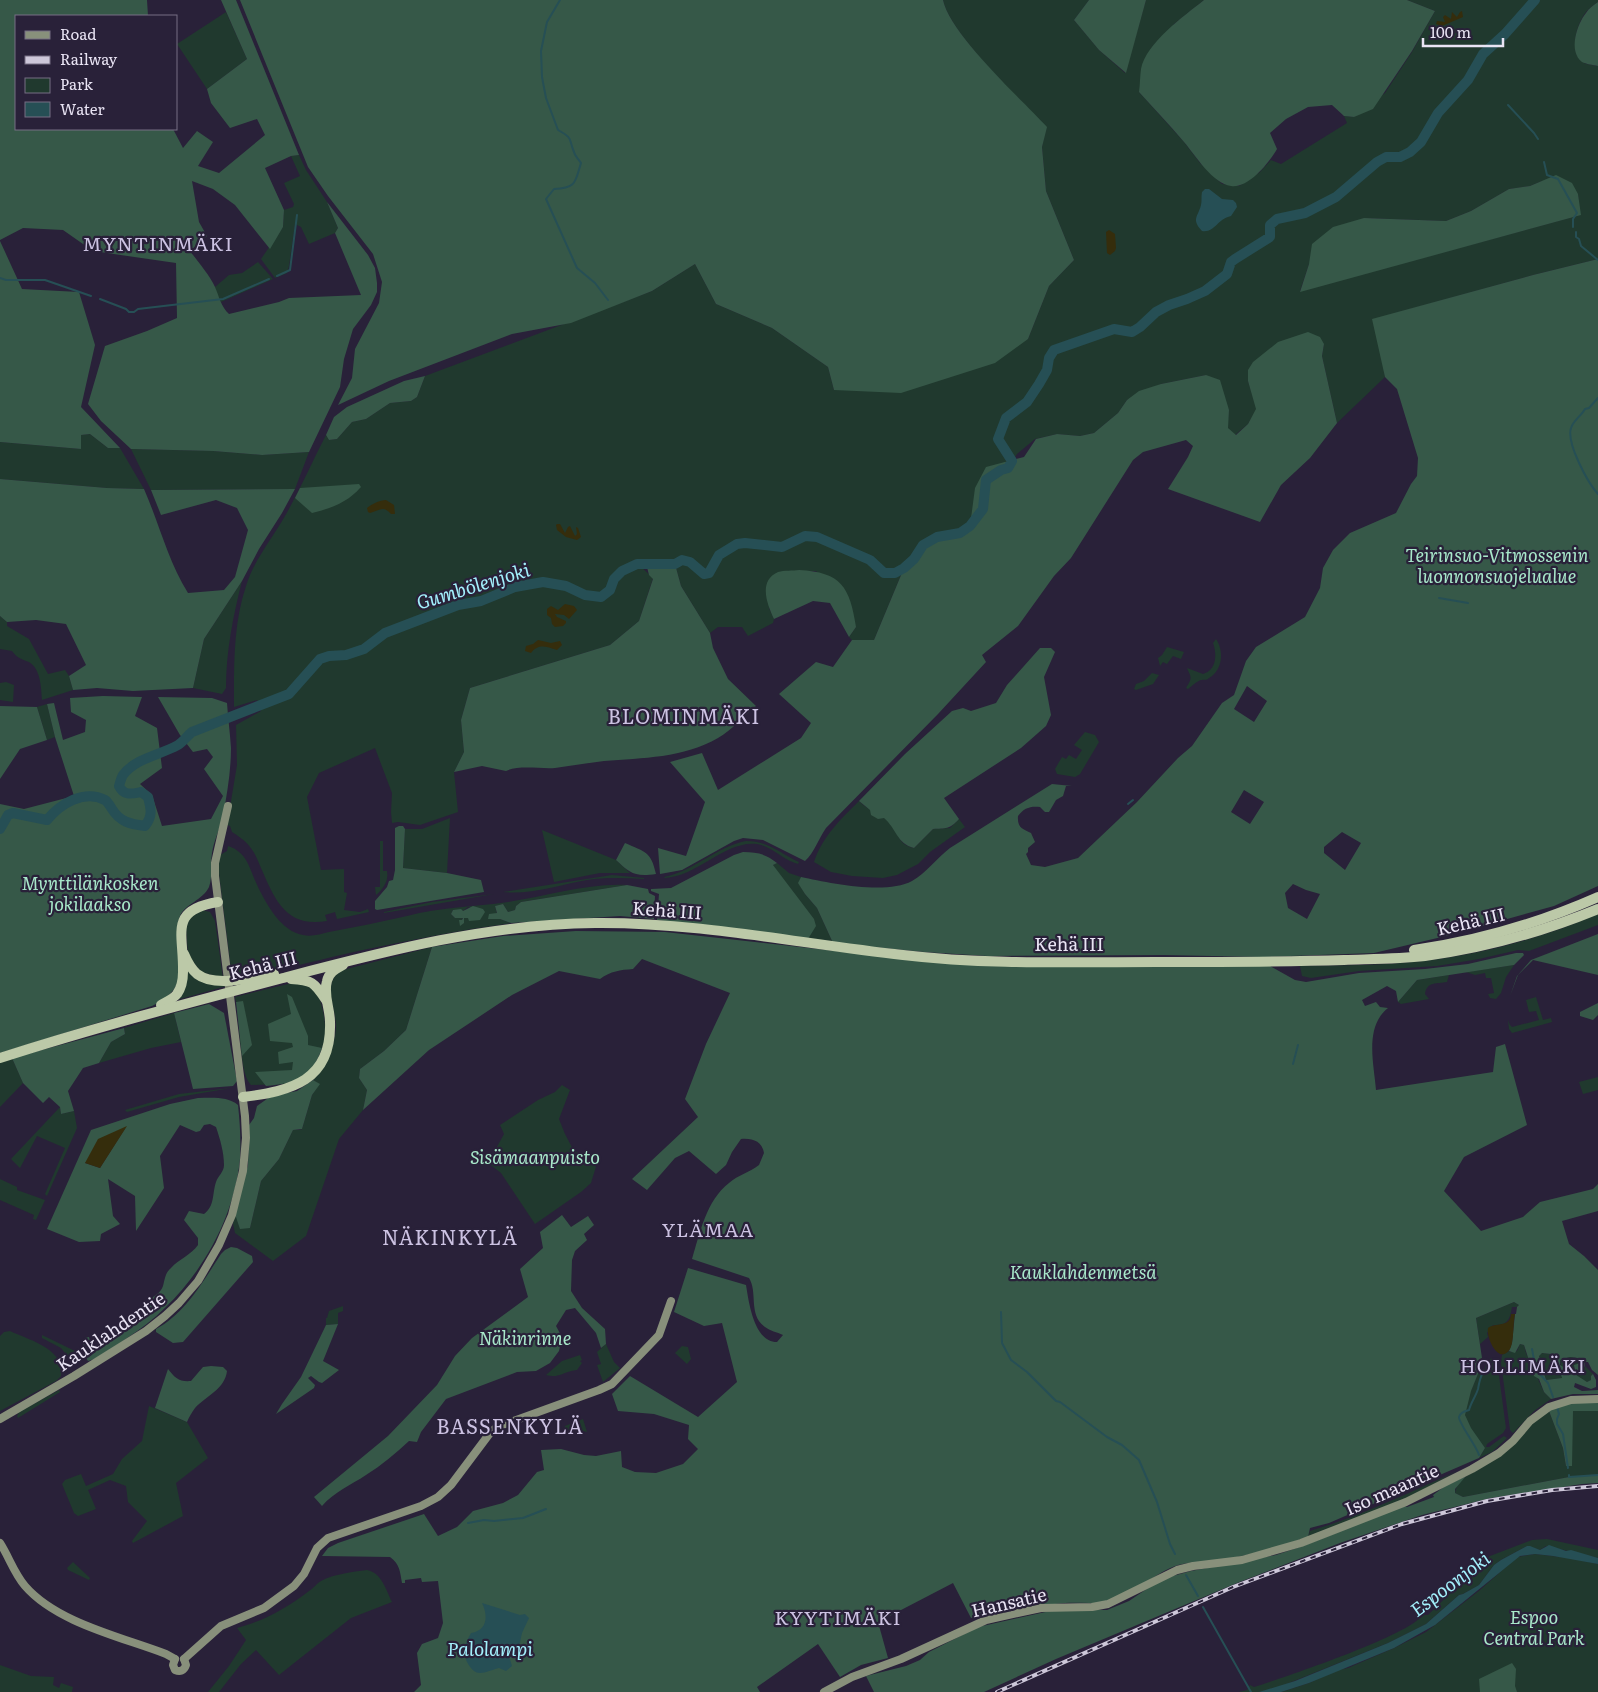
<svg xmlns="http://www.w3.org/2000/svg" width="1598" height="1692" font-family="Literata,serif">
<rect width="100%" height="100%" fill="#292139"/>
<g fill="#20392e" fill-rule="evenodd">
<path d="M943,0H1089L1074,20L1099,50L1125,73L1146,0H1204L1174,24L1139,92L1184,142L1200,163L1222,184L1239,186L1260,172L1271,160L1281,164L1347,123L1344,116L1354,117L1385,93L1412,52L1435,11L1407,0H1598V2C1594,5 1589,8 1586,12C1577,23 1568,52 1583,62C1586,65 1594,65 1598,66V259L1533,275L1392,314L1515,288L1362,874L1433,487L1379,318L1385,377L1337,423L1322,356L1324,344L1248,381L1257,409L1248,424L1235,435L1227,428L1229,410L1206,375L1161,384L1127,400L1118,413L1094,433L1080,436L1057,434L1035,439L1017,454L970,526L960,533L937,537L923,545L914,559L904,568L874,640H852L849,637L856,627L816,571L779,572L769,608L774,619L773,623L748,636L742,627H718L710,633L681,586L675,564H638L653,578L639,621L610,645L470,688L461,720L464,752L454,772L458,812L420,825L398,822L392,823L391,812L392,793L375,748L319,773L307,797L321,870L344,869V892L347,893L344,910L360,912L368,909L369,912L337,919L335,912L325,915L327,921C286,928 275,900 261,868C258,861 255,853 250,847C245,840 238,836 232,832L230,826L227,825L237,765L236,725L261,711L257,700L234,707C234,666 233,625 246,586C254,560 272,539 285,516C300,490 312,462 326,435L329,440L337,439L352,422L366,419L390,403L411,401L417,397L425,376L652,291L695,264L716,304L772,328L828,367L834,390L1028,339L1049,286L1074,260L1046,191L1042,147L1046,127C1021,100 950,34 943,0ZM1542,181L1578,194L1580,215L1300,291L1309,264L1364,218L1446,221L1471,211L1509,189L1530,186Z"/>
<path d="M226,12L247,59L207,89L177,44Z"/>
<path d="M299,155L306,170L327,202L338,228L335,233L309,244L301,227L295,224L289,266L287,273L275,278L261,259L283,227L284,210L293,207L294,204L284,183L300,176L291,156Z"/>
<path d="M258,262L273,279L221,302L217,295L215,287L229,275L242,273Z"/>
<path d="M90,434L108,448H120L144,489L107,488L0,479V442L81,449V435Z"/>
<path d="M131,449L213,451L262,455L309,452L295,489L151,490Z"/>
<path d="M242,581C233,616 226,652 226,688L222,694L193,688L204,639Z"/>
<path d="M0,616L7,622V626L29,639L48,674L65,670L69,676L73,690L42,700C41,688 41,669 29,662C21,659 17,658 12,651L0,649Z"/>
<path d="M1216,639C1224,651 1223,670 1209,678C1205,681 1207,679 1201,680C1197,681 1192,686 1188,689L1186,688C1193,677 1191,678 1187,668L1203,674C1217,670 1217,654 1213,643Z"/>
<path d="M1167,647L1184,652L1181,659L1173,656L1167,664L1163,662L1160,666L1158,658L1162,655Z"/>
<path d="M1152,673L1159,675L1153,684L1136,690L1134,689L1136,684L1144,681Z"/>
<path d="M6,682L14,685L13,702L0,700V683Z"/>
<path d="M47,704L55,737L47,740L37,707Z"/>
<path d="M1085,732L1095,735L1099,742L1080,774L1075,777L1057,774L1055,769L1062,757L1066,759L1069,755L1076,759L1082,750L1074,745Z"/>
<path d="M859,801C868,811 883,814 891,824C900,835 898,845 914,848L933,829L950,828L959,819L965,827L930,852L918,864L897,875L883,878L852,876L831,872L814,862C822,837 841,819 859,801Z"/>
<path d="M450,818L447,873L403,868L405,829H422Z"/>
<path d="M542,830L616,860L630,873H600L554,882Z"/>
<path d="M380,841H383V871H387C389,881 383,889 376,895L375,887H380Z"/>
<path d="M746,841C769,841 779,853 799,862L798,864C783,860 773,847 757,844C726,840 698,876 665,878L664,877C694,871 716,847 746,841Z"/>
<path d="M228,846C248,852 250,871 258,887C267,905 281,931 303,935C312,937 320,934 329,932C355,927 381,922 407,916C440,907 474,907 508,902C548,896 587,883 627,885L521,902L516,906L515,910L508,912L503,904L495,906L497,914L488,919H500L511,923C460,930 409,940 358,951C316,960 275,973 232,977L218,866L220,855L227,851ZM468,907L478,909L468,918L464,917L460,925L463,917L455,918L451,914L453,910L463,911Z"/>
<path d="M777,863L789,873L801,877L799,883L805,894L817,908L833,943L808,939L773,865Z"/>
<path d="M612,875L644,878V879C625,878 606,877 587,880C559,885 530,895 503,892Z"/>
<path d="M494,894L384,913V912L432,902Z"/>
<path d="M202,910L210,912L215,921L223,978L201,972L188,955L186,928L189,918Z"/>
<path d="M1598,914V925L1529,951L1518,950L1479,959L1437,966L1359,971L1311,978L1302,976L1300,966C1340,965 1381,966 1422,961C1483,954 1542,938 1598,914Z"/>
<path d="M432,947L406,1030L384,1051L360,1069L359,1078L367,1090L363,1110L339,1139L306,1236L273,1261L235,1233L233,1224L235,1214L250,1228L261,1181L279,1159L293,1130H300L302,1129L312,1095L319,1084L313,1080C326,1066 335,1046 336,1027C336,1006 322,988 339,971Z"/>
<path d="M1514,965L1506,977L1501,993L1496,999L1490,998L1488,994L1494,993L1491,978H1486L1485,973L1475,975L1466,972Z"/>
<path d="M189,969L234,984L173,1001Z"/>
<path d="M1449,975L1447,982C1437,984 1427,981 1425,994L1429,999L1401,1004L1398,1002L1417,980Z"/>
<path d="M292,983C300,983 306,984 313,989C324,998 329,1036 322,1048C315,1058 295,1075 286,1084L251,1085C238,1072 241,1017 235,997Z"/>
<path d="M1536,997L1543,1020L1551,1018L1552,1022L1512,1033L1509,1029L1508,1020L1510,1025L1512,1027L1539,1020L1536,1011L1529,1012L1526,1000Z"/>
<path d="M174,1013L181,1042L151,1048L99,1063L111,1042L125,1034L124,1028Z"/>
<path d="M12,1058L23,1083L0,1107V1062Z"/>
<path d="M1598,1077V1090L1583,1094L1579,1082Z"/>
<path d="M562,1085L570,1090L559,1119L565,1134L574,1151L598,1160L591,1183L581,1192L535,1224L501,1173L488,1163L504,1134L500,1125L538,1100L555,1092Z"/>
<path d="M231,1088L179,1097L127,1112L125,1110L179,1094Z"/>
<path d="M60,1107L61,1114L74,1111L77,1128L47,1196L45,1194L65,1148L37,1136L20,1168L11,1159Z"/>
<path d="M0,1179L17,1187V1190L45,1200L36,1220L33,1219L34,1215L0,1200Z"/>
<path d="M1514,1302L1519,1305L1517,1307H1512C1510,1320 1507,1326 1493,1325L1487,1333L1488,1337L1480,1344L1476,1318Z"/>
<path d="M343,1306V1311L338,1313V1324L326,1325V1318H327L329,1311Z"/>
<path d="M10,1331C29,1340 56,1346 62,1368L61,1376L56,1381L0,1411V1336L4,1332Z"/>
<path d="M42,1335L75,1351L80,1359L73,1363L61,1348L42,1338Z"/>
<path d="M606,1344L614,1362L620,1368L603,1382L597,1365L601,1364L597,1352Z"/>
<path d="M1520,1344L1524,1345L1526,1353L1544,1392L1551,1399L1534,1411L1513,1433L1510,1430L1501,1363L1502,1355L1509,1351L1511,1352L1517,1351Z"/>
<path d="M682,1346L688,1347L691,1359L687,1364L675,1353Z"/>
<path d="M1542,1353L1551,1354L1556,1359L1562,1378L1546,1380L1539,1355Z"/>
<path d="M580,1355L582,1360L580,1361L582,1363L577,1370C565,1371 558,1379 546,1375L562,1361Z"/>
<path d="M1570,1357L1578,1358L1580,1363L1576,1364L1574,1367L1575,1371H1582L1585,1366L1593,1374L1591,1376V1380L1587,1382C1576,1378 1573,1373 1571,1362L1564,1363L1565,1368L1561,1367L1560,1360Z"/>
<path d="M1492,1358L1495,1359L1498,1368L1506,1428L1503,1433L1487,1444L1486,1447H1489L1504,1436L1507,1438L1492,1452L1479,1458L1485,1448C1478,1439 1465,1426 1465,1414C1465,1400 1475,1382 1480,1369H1485L1486,1363Z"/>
<path d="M59,1390L60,1392L18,1418L17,1416L19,1412Z"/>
<path d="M149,1406L187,1422L208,1458L176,1483L183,1516L133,1543L132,1541L147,1521L128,1502L126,1486L110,1480L88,1490L96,1509L78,1516L74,1513L62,1484L65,1480L81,1474L86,1486L113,1474L122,1459L142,1441Z"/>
<path d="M1573,1410L1598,1411V1475L1569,1477L1463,1497L1455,1493C1458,1476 1477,1471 1489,1463C1512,1449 1526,1425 1549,1411L1563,1448L1566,1466Z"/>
<path d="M583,1419L587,1432L573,1429L564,1430L565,1426Z"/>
<path d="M1457,1471L1409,1498L1308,1537L1310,1531C1360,1516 1409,1493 1457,1471Z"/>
<path d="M1547,1539L1598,1550V1558L1546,1546L1540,1550L1527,1546L1501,1560L1494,1565L1479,1585L1463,1594L1459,1595L1426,1624L1388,1643L1279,1687L1259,1692H1239L1247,1690L1250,1685L1254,1687C1280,1679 1413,1634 1422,1615H1428L1476,1568L1490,1556L1532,1540Z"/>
<path d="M1535,1554L1569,1558L1598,1564V1692H1281L1309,1683L1338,1670L1348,1668L1394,1648L1426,1632L1480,1590L1517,1557Z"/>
<path d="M73,1562L90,1578L89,1580L68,1570L67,1568Z"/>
<path d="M367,1570C382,1573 386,1590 392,1602L351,1618L279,1675L256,1650L241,1664L219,1692H208L229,1666L246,1640L237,1628C266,1620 285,1609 309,1591C314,1588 317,1583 321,1581C334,1574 352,1572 367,1570Z"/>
<path d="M0,1665L31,1676L54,1677L53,1685L59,1688L61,1683L73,1687L72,1692H0Z"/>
</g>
<g fill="#365848" fill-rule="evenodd">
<path d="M0,0H147L148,16H16V129H173L183,148L197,131L213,142L198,166L219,173L265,135L257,119L230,128L211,103L207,89L247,59L221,0H236L299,155L291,156L265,168L284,210L283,227L270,249L235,205L213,189L192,181L199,222L207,236L190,251C198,262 209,274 215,287C219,296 221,307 229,314L279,302L289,298L361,295L335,233L338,228L327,202L368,255L375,268L377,283V292L371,305L353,329L344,359L340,387L309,452L262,455L213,451L131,449L101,421L88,404L105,346L147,331L177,318L176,263L93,251L63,230L23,228L0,240Z"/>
<path d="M240,0H943C950,34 1021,99 1047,127L1042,147L1046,191L1074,260L1049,286L1028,339L995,363L901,393L834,390L828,367L772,328L716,304L695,264L652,291L571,323L512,334L389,381L338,405L352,378L355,349L379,303L382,282L373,254L328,196L308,167Z"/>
<path d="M1089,0H1146L1126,73L1099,50L1074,20Z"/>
<path d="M1204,0H1407L1435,11L1412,51L1373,109L1354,117L1344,116L1332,105L1308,107L1286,119L1270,133L1277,149C1269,163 1248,189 1231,186C1213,184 1195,155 1184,142C1170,125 1154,109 1139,92C1140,85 1140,76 1141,69C1146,43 1184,16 1204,0Z"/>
<path d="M1598,2V66C1593,65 1586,64 1582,62C1568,51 1577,24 1586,13C1589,8 1594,5 1598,2Z"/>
<path d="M1556,175L1572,183L1578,194L1581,215L1300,292L1309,264L1312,244L1333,227L1364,218L1446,221L1471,211L1509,189L1530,186Z"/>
<path d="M0,241L22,289L79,292L95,345L81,407L120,448H108L90,434L81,435V449L0,442Z"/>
<path d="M1598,259V886L1554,906L1450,935L1374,953L1262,957L1164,955L988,956L924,952L833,943L817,908L805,894L798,883L801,877C829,883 886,895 912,881C926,873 937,858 950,848L1052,784L1072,786H1066L1063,796L1056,800L1049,812H1045L1040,807C1030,806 1024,808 1018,816C1017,828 1023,829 1031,833L1035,842L1028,848V852L1026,854L1031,865L1045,867L1078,858L1137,802L1178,758L1192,746L1222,703L1234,695L1246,661L1256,647L1305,617L1320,588L1323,568L1333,550L1350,533L1396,513L1411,484L1417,476L1418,458L1397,389L1385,377L1372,319L1533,275ZM1247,686L1267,701L1254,722L1234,709ZM1244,790L1264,802L1250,824L1231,812ZM1342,832L1361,843L1345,870L1324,853V847ZM1293,884L1306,890L1320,894L1307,919L1288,908L1285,893Z"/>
<path d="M1308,332L1320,337L1324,344L1322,356L1337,423L1310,458L1281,485L1260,522L1168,489L1188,457L1193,446L1186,440L1143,452L1133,460L1071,558L1054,576L1018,626L982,655L986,662L938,714L826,828C819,838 814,853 805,861L763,840L743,838L734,841L682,870L660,874L658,848L686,856L705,802L670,762L702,753L718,790L801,738L811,723L779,694L816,662L833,667L852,640H874L904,568L914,559L923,545L937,537L960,533L970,526L975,488L986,467L1024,457L1036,439L1057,434L1080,436L1094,433L1118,413L1127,400L1139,391L1161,384L1206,375L1220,380L1229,410L1228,428L1236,435L1248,424L1256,409L1248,381V370L1253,362L1278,342Z"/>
<path d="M425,376L417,397L411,401L390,403L366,419L352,422L337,439L329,440L326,435L334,417L347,407L404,381Z"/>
<path d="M0,479L107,488L144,489C159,523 168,561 188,593L224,590L235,577L248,530L237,508L216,500L161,515L151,490L295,489L282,513L259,549L242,581L204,639L193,688L133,691L97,688L73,690L69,676L86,665L66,624L36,620L7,622L0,616Z"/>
<path d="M359,484L361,487C348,502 332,508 312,513L295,498L300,488Z"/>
<path d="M646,563L675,564L681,586L710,633L713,648L728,679L756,706C744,716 732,730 718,738C684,758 642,758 604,761C587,763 571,766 555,768C540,769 518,765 506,771L482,766L454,772L464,752L461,720L470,688L610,645L639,621L653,579L649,575Z"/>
<path d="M799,570C841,572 850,587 856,627L849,637L830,603L813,601L774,619C767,604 758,581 778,572C784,570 793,571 799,570Z"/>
<path d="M1040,648H1051L1055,652L1044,677L1051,715L1046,726L1021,748L944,798L959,819C949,830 946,828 933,829L914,848C897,844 896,828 884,818L878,819L871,815L870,810L859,801L905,754L952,711L963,708L971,711L996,703L1007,685Z"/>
<path d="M103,696L142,697L135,716L157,728L162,768L140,784L152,795L162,826L211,819L223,796L204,769L213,757L207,749L193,752L180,735L158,697L212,698L227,703C228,718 230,733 231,748C231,771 227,794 223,816C220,829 214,840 212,853C210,864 213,876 209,887C203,900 185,904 180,916C177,923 177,932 178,939C180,973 186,989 152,1006L0,1053V804L24,809L74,796L55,737L47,704L54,703L63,740L85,732L86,720L71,712L70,698Z"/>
<path d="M0,706L37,707L47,740L20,749L0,779Z"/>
<path d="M399,826H403L405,829L403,868L447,873L481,880L484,892L377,910L375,909V901L387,887L389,881L393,880L395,870V828Z"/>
<path d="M625,843C645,852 651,851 656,874C634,877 630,873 616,860Z"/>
<path d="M743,852C757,852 766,854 777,863L773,865L814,919L816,926L808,939L657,920L659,894L651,891V889L671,888L734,855Z"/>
<path d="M627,885L648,889L649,893L655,896L654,919L620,916L511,923L500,919H488L489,914L497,913L495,906L503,904L508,912L515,910L516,906L521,902Z"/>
<path d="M473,906L483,909L485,912L480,920L469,921L468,918H464V923L460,926L459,920H462L463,918H455L451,914L453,910L461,909L463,911Z"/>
<path d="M576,931L665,932L943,963L1270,966L1295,980L1306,982L1359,973L1425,969L1468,964L1516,953H1523L1524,955L1514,965L1417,980L1398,1002L1396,991L1387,986L1362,1000L1365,1006L1376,1002L1380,1007L1388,1008C1364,1027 1374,1064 1376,1090L1493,1072L1496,1047L1505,1044L1527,1125L1464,1157L1444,1191L1481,1231L1523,1217L1540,1202L1593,1189L1598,1184V1211L1562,1221L1569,1244L1584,1256L1598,1270V1375L1592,1370L1588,1362H1585V1366L1580,1373L1575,1371L1574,1365L1580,1363L1578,1358L1570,1357L1560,1360V1365L1565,1368L1566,1374L1573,1373L1587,1382L1591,1380V1376L1593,1374L1596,1380V1387L1591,1389L1575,1383L1574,1387L1582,1391L1598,1390V1394H1573L1551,1399L1544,1392L1539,1379L1534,1376L1524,1345L1520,1344L1515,1353L1509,1351L1512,1343L1515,1314H1516L1517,1307L1519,1305L1514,1302L1476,1318L1482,1358L1480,1369L1471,1391L1465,1415L1471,1428L1485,1448L1479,1458L1329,1523L1310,1528L1308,1537C1281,1546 1255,1554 1227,1559C1211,1562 1194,1561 1178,1565C1156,1572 1134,1594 1114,1600C1097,1605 1082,1602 1065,1603C1033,1606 1001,1610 971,1618L953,1583L878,1622L888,1658L861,1665L840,1677L818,1644L757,1687L760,1692H414L421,1685L417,1653L422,1644L438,1638L443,1623L438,1581L422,1582L421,1578L405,1580V1583H402C400,1572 400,1564 390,1557L322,1556L328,1548L338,1543L424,1514L438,1536L457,1527L473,1511L503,1503L518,1495L537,1472L544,1470L541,1450L561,1449L584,1455L596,1456L621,1451L622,1467L635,1472L656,1473L683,1464L698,1449L688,1439L689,1425L654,1414L618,1411L612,1394L630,1376L698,1417L737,1382L722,1323L704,1326L674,1312L688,1268L746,1285C749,1303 754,1342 777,1342L783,1335C777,1332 770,1331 765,1327C748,1315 758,1292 749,1278L692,1259C700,1233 706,1201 729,1183C738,1175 750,1172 759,1165L764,1153C762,1141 752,1138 741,1139L732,1152L726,1165L716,1174L689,1151L675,1158L647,1190L632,1179L698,1117L685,1099L706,1044L730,993L642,959L633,969C620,970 611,971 600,979L559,971L512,995L429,1050L363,1110L367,1090L359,1078L360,1069L384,1051L406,1030L432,947L503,936ZM1542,1353L1551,1354L1556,1359L1562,1378L1546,1380L1539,1356Z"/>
<path d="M1598,934V975L1533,960L1518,975L1510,996L1517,976L1531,960Z"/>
<path d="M287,994L292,997L308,1036V1045L322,1048C312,1078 296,1083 266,1086L255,1072L292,1070L293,1062L279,1064L278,1052L293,1047L292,1043L270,1041L268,1024L291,1014Z"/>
<path d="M243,1001L252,1045L242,1056L236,1002Z"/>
<path d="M1598,1003V1015L1593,1020L1580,1016V1012Z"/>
<path d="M209,1004L224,1013L237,1081L233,1086L193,1089L174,1013Z"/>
<path d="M124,1028L125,1034L111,1042L99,1063L83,1068L68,1091L74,1111L61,1114L60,1107L49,1097L43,1103L23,1083L12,1058Z"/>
<path d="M313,1080L320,1084L312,1095L302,1129L293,1130L279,1159L261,1181L250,1228L240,1229L235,1214L248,1165L249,1125L254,1118L257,1106L271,1096L297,1091Z"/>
<path d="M198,1098C212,1098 227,1096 238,1105C240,1123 241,1141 240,1159C233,1230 187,1300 127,1338C116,1345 101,1358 88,1361L81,1351L85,1338L89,1337L90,1341L88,1350L90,1352L94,1351L144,1314C147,1294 159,1298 163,1286C165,1279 165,1273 171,1268C179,1259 191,1255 198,1245V1238L184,1220L189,1211L204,1214C215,1206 212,1194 216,1182C218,1176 224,1172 224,1165C224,1152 220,1139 216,1127L210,1124L204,1125L200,1131L196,1132L180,1125L160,1156L164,1188L136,1231L135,1196L108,1179L113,1216L120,1224L101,1234L100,1241L79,1242L47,1229L91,1130L170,1104ZM126,1127L100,1168L85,1163Z"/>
<path d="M562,1215L571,1227L588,1216L594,1225L584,1234L587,1240L575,1251L572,1260L571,1291L582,1308L605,1329L606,1344L601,1348L596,1333L575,1308L566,1310L556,1326L562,1337L559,1351L550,1363L536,1371L517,1372L446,1399L421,1432L417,1442L409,1441C396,1453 382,1465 366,1475C351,1485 334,1492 322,1506L314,1497L388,1436L437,1385L455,1356L472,1338L528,1297L520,1269L543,1248L540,1232Z"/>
<path d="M231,1247L237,1248L252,1256L253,1262L183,1342L173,1343L156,1332V1329C185,1314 204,1280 221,1254L225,1250Z"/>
<path d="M338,1324L323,1361L339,1370L322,1383L319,1382L311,1376L308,1378L315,1385L314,1388L276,1414L282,1404L301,1377L326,1325Z"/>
<path d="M211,1366L223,1367L227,1371C225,1389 206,1396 195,1408C192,1412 189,1417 187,1422L155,1408L168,1369C175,1378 179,1382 191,1381L203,1367Z"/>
<path d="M1598,1402V1411H1573L1572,1466H1566L1563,1448L1549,1411C1564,1402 1581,1403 1598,1402Z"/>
<path d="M1598,1475V1483L1582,1484L1491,1498L1422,1515L1340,1543L1237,1583L1056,1659L984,1692H874L866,1676L906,1666L920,1660L929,1652L978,1627L1059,1609L1107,1610L1129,1601L1157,1582L1169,1577L1191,1571L1276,1555L1303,1546L1404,1506L1407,1507L1434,1497L1433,1495L1445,1486L1466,1476L1455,1489V1493L1463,1497L1569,1477Z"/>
<path d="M1512,1663L1516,1669L1515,1686L1517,1692H1480L1479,1679Z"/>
</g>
<g fill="#352d0c">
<path d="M1462,11L1463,17L1442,26L1436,24L1437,21L1445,22L1443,17L1445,15L1451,19L1452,12L1457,17L1460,12Z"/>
<path d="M1109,230L1115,234L1116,248L1115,251L1110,255L1107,253L1106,232Z"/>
<path d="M386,500L394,505L395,514H391C384,505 379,510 370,513L368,512L367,508C372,504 380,500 386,500Z"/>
<path d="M557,524H560L565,533L568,527L570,526L575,536L577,534L576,527L578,528L581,537L577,540L566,537L557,530L556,525Z"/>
<path d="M565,604L574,606L577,610L569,619L564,615L555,614L557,617L566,621V623L563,626L555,627L552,624L551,618L547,615V609L551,606L558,610Z"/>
<path d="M538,640L551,643L560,641L562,645L557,650C546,647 539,643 531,653L525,651L526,646L533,644Z"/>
<path d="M127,1126L100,1168L85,1163L98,1139Z"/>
<path d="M1511,1314H1515C1513,1322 1514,1343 1510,1349C1499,1366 1486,1338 1488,1328C1496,1322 1510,1328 1511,1314Z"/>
</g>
<g fill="#264f55">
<path d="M1205,189H1209L1222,199L1233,200L1236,203L1237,207L1231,216C1217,219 1215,233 1202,231C1191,219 1198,217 1201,205C1202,201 1201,197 1202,192Z"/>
<path d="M1549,1545L1566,1551L1571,1550L1598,1558V1564L1553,1556L1535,1554L1520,1556L1435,1625L1394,1648L1309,1683L1281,1692H1259L1295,1681L1388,1643L1426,1624L1459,1595L1463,1594L1479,1585L1494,1565L1501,1560L1527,1546H1530L1540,1550Z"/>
<path d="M482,1603L520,1615L525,1614L529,1618L522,1633L519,1647L509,1656L512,1666L506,1671L499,1668C483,1672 476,1680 466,1660L467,1655C463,1646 467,1641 471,1633C488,1630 488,1615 482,1603Z"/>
</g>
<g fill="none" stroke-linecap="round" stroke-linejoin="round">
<g stroke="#264f55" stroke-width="2">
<path d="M560,0L547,22L541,51L542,77L546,98L558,130C574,139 568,138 574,152C575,156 579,160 581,163C575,182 577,188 554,189L546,199L577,268L595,283L608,300"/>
<path d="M1508,105L1534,133L1538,139"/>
<path d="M1544,162L1547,175L1558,179L1577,213L1573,219V227"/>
<path d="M1576,232V237L1579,239L1581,246L1598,260"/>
<path d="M277,276L290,270L297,215"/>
<path d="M0,278L6,280H45L91,296"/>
<path d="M100,299L126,309L129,312H134L138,309L223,299L269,279"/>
<path d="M1598,398L1589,408L1585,409C1581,416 1573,421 1571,428C1566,443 1588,483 1598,494"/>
<path d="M1439,598L1468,603"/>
<path d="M1128,804L1133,800"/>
<path d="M1293,1064L1298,1045"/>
<path d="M1001,1312L1002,1343L1011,1360L1027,1372L1056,1401L1060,1402L1107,1437L1122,1445L1139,1460L1157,1502L1170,1544L1175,1554"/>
<path d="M1532,1349L1536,1370L1548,1383L1553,1397"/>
<path d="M1479,1369L1483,1372C1480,1378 1479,1383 1478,1389C1476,1396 1471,1402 1469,1410C1465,1411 1460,1413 1459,1417C1458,1422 1477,1447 1479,1455"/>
<path d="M1557,1407L1559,1414L1557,1419V1424L1563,1434L1568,1468"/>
<path d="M1569,1475V1477L1598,1475"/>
<path d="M468,1523L484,1520L494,1521L523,1518L546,1509"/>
<path d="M1186,1575L1198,1596"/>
<path d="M1203,1607L1251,1692"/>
</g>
<path stroke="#264f55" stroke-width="10" d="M0,829L8,815L13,813L47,820C60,804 84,789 105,800C108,802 110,806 112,809C120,822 130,824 145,826C153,816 151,809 148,797L141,792C131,794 124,796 119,786C120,783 121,778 123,775C136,758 160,755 178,745C183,742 187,736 192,732L289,694L320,659L329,656L346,655L364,649L385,633L458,605L481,601L515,587L543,582L566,586L585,595L601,597L610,590L614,579L622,571L637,564H675L682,560L690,562L704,574L709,573L719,555L737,544L745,543L782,547L805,536L817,537L870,560L884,573H895L904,568L914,559L923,545L937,537L960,533L970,526L983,509L986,480L1001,470L1008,468L1012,461L998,439L1006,418L1027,402L1039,384L1047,370L1049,358L1054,350L1114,329L1132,332L1140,327L1156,312L1169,305L1187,299L1205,291L1227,274L1231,262L1235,259L1270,237V225L1277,219L1305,213L1336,197L1377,162L1386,157H1400L1410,152L1421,142L1438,113L1468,80L1483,54L1505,34L1535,0"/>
<g stroke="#88907b" stroke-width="8">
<path d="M0,1419L74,1376L146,1331L165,1316L179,1303L198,1281L219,1245L232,1215L243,1171L246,1138L245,1116L215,876V863L228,806"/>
<path d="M0,1543C9,1557 14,1573 25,1586C57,1623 122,1637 166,1654L175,1659"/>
<path d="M175,1659L173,1665L175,1670C180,1672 184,1671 186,1665L184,1659"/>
<path d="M184,1659L221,1626L264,1608L294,1586L304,1574L317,1548L328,1538L421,1506L438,1497L451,1485L490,1433L497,1427L599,1390L612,1384L659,1335L671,1301"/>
<path d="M824,1692L852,1677L901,1659L986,1620L1041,1608L1092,1607L1108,1604L1177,1570L1193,1566L1242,1560L1301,1543L1406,1502L1472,1469L1499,1453L1513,1441L1530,1421L1549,1407L1571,1400L1598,1399"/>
</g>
<g stroke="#bcc9a8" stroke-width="10">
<path d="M1414,950C1478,941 1539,923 1598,897"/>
<path d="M184,954C187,961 191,969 197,974C215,988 253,977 274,974"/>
<path d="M291,979C312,980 314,982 326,1000"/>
<path d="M161,1005C166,1002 173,999 177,994C182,987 183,980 183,972C184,933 168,910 218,902"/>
<path d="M0,1058C93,1028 188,1003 283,978C386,951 488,924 595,923C699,922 801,944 903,955C987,965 1072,962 1156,962C1219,962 1281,962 1344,960C1371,959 1398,959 1425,956C1485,948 1542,932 1598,909"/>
<path d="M243,1097C291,1091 332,1081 330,1022C330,1008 323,995 327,981C329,972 336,969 343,965"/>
</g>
<g stroke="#cdc7d9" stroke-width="4">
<path id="rail" d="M997,1692L1233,1587L1402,1524L1487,1501L1552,1490L1598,1486"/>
</g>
<use href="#rail" stroke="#292139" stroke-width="2" stroke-dasharray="5.5" stroke-linecap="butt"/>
</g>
<g text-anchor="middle" stroke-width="4.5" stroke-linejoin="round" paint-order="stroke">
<g font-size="18" font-style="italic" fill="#a8e8ca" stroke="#292139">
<text x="1497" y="562">Teirinsuo-Vitmossenin<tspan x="1497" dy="21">luonnonsuojelualue</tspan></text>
<text x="90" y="890">Mynttilänkosken<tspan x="90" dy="21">jokilaakso</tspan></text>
<text x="535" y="1164">Sisämaanpuisto</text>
<text x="1083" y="1279">Kauklahdenmetsä</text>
<text x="525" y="1345">Näkinrinne</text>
<text x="1534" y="1624">Espoo<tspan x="1534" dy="21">Central Park</tspan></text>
</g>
<g font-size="18" fill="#e9e4f4" stroke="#292139">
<text transform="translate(667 911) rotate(4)" y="6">Kehä III</text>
<text transform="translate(1471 922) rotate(-13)" y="6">Kehä III</text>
<text x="1069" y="951">Kehä III</text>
<text transform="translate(263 966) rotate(-14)" y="6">Kehä III</text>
<text transform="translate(111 1332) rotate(-34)" y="6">Kauklahdentie</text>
<text transform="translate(1392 1490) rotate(-24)" y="6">Iso maantie</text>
<text transform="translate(1009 1603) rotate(-13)" y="6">Hansatie</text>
</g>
<g font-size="19" letter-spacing="1" fill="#ccc2e2" stroke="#292139">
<text x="158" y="251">MYNTINMÄKI</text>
<text x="708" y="1237">YLÄMAA</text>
<text x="1523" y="1373">HOLLIMÄKI</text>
<text x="838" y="1625">KYYTIMÄKI</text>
</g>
<g font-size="19" font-style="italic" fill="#a2effb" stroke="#292139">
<text transform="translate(473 586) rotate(-17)" y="7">Gumbölenjoki</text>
<text transform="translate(1450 1584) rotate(-37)" y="7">Espoonjoki</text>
<text x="490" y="1656">Palolampi</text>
</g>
<g font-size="20" letter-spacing="1" fill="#ccc2e2" stroke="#292139">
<text x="684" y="724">BLOMINMÄKI</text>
<text x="450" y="1245">NÄKINKYLÄ</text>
<text x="510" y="1434">BASSENKYLÄ</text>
</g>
</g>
<rect x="15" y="15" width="162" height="115" fill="#292139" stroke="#766f84"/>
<rect x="25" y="31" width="25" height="8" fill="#88907b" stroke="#766f84"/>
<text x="60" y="40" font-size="15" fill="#e9e4f4">Road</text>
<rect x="25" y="56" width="25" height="8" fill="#cdc7d9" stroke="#766f84"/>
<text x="60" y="65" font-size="15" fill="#e9e4f4">Railway</text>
<rect x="25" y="78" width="25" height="15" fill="#20392e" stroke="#766f84"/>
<text x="60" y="90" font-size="15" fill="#e9e4f4">Park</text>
<rect x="25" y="102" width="25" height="15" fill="#264f55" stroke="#766f84"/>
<text x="60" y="115" font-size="15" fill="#e9e4f4">Water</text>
<path d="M1423 38v8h80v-8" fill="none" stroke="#e9e4f4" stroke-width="2.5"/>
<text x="1430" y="38" font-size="15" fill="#e9e4f4" stroke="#292139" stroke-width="4" paint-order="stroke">100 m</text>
</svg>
